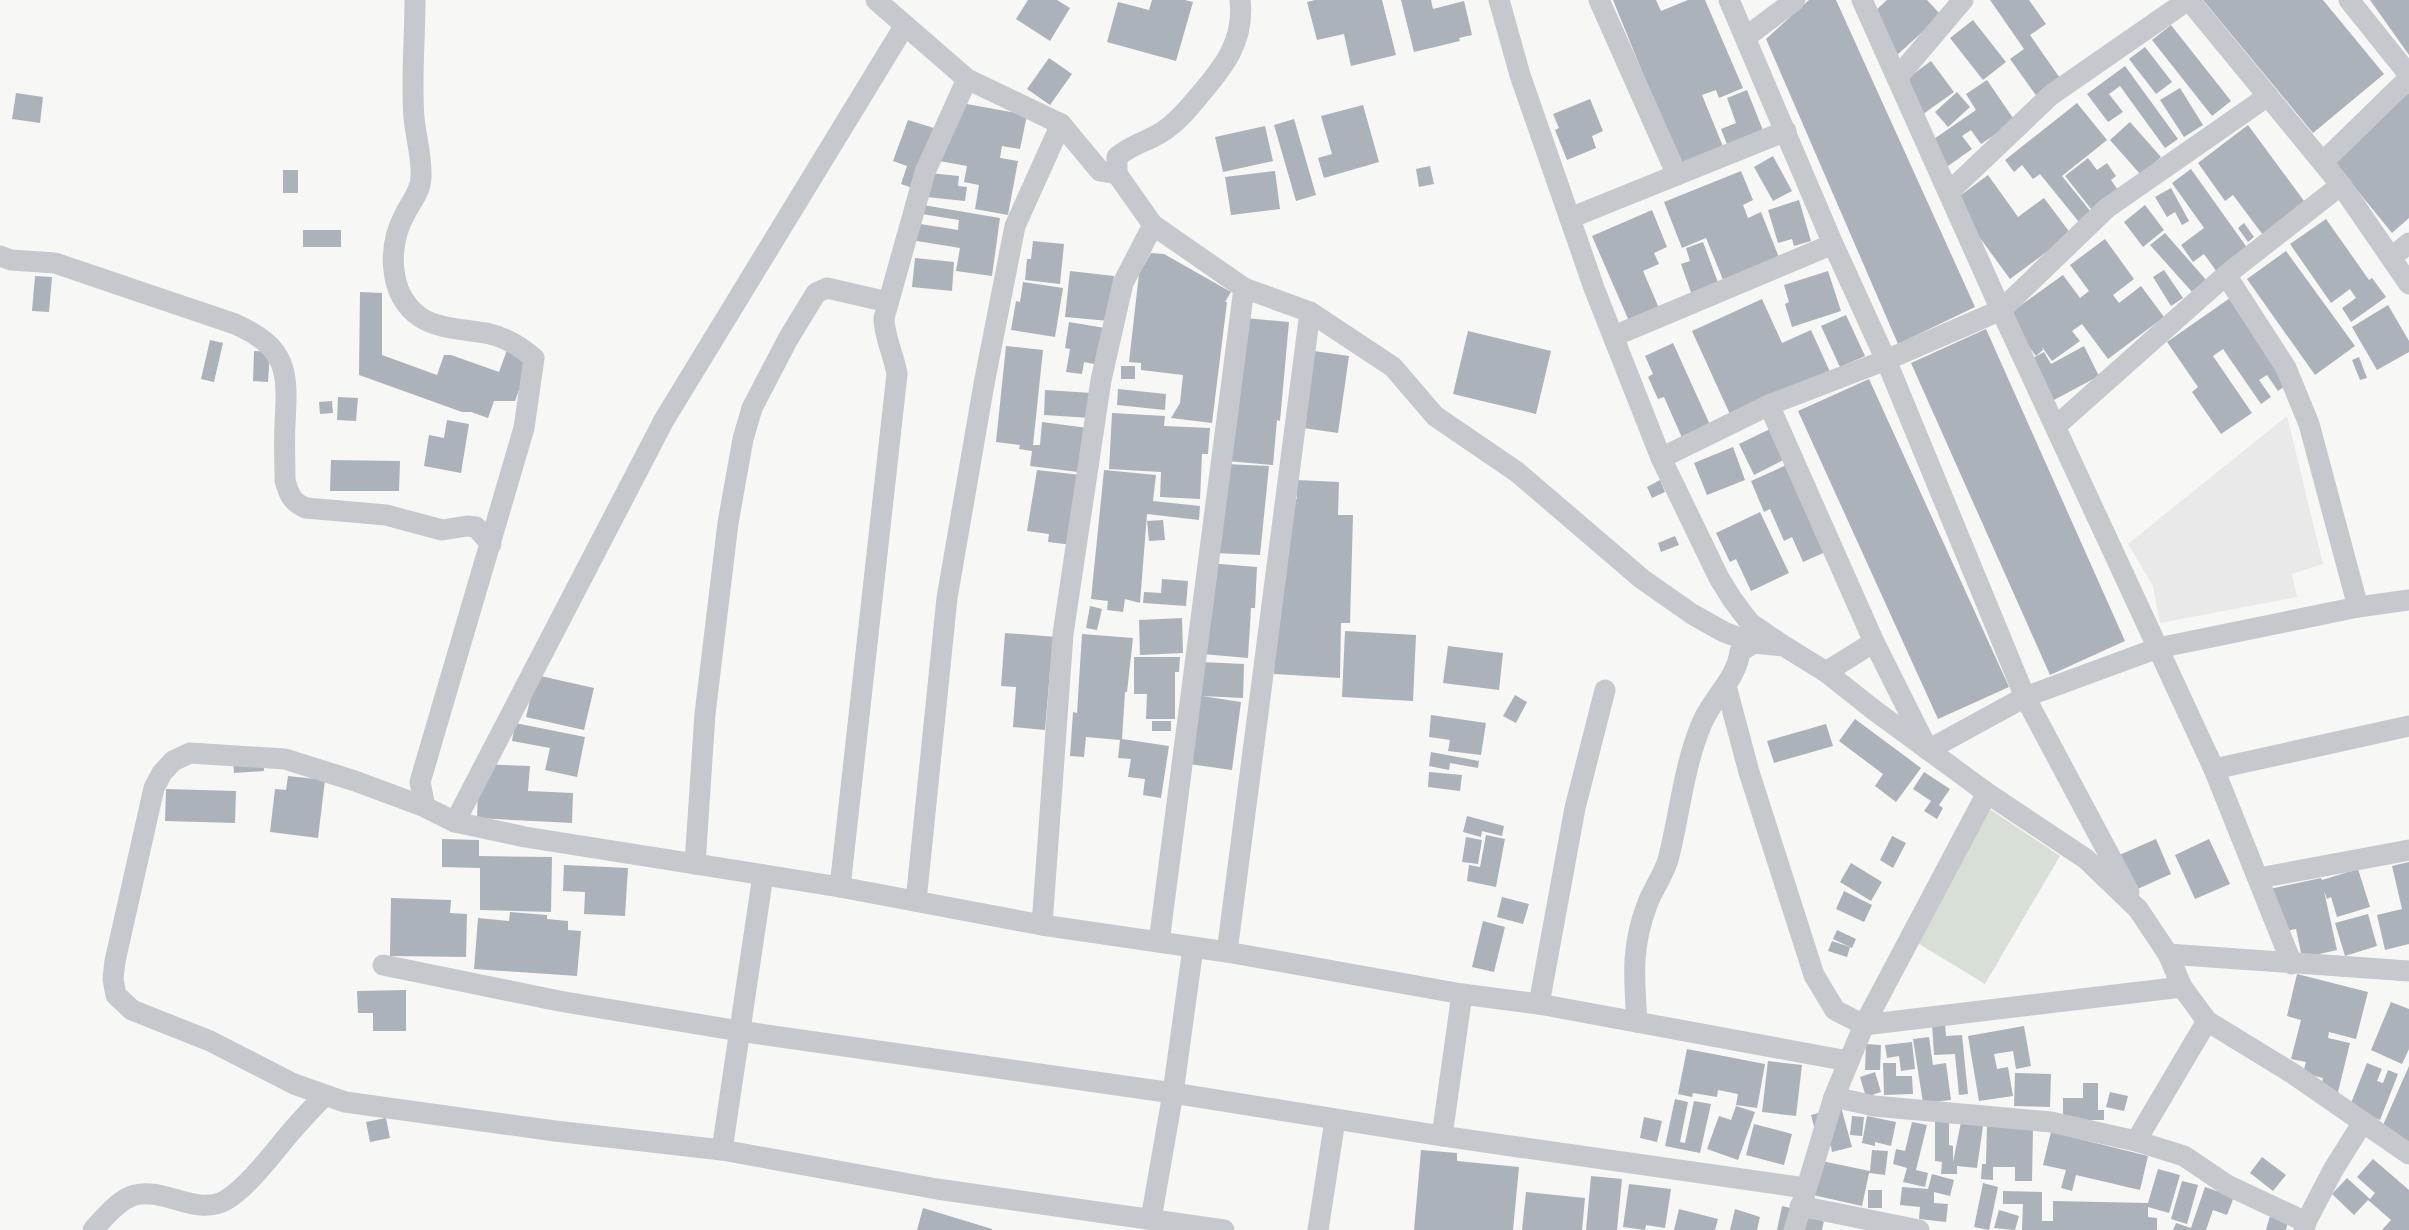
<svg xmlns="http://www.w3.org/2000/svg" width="2409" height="1230" font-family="'Sofia Sans Condensed',sans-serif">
<rect width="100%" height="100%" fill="#f7f8f5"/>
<path fill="#e8e9e8" d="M2287,416L2323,564L2292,574L2297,597L2160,623L2153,586L2128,544Z"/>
<path fill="#d8dfd6" d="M1988,808L2060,856L1985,984L1911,939Z"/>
<g fill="#abb2b9">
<path d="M1028,0H1057L1070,8L1050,41L1016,19Z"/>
<path d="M1152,0H1185L1193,2L1176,61L1107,42L1118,2L1149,10Z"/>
<path d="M1315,0H1382L1396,55L1351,66L1344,34L1317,40L1307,2Z"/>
<path d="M1401,0H1431L1433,9L1464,1L1472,35L1459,38L1460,41L1414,52Z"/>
<path d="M1613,0H1656L1661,11L1688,0H1705L1743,88L1719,98L1716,90L1702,95L1724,149L1681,167Z"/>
<path d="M1809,0H1836L1975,307L1898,344L1766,39Z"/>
<path d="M1887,0H1927L1941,15L1896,56L1864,21Z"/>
<path d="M1990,0H2029L2046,24L2030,35L2062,81L2038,98L2010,59L2024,49Z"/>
<path d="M2203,0H2323L2384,74L2313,133Z"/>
<path d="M2370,0H2409V55Z"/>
<path d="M1973,20L2006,62L1983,80L1950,38Z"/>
<path d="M2171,25L2231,101L2212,116L2152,40Z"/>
<path d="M2145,47L2172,82L2156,94L2129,59Z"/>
<path d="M1049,58L1072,74L1050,105L1027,89Z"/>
<path d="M1931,61L1954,92L1919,117L1897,86Z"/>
<path d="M2125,66L2178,139L2165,148L2120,86L2109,94L2123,112L2108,122L2087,94Z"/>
<path d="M1987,80L2015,121L1981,144L1971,130L1962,136L1972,149L1948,166L1931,141L1976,110L1966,94Z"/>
<path d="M2180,88L2203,125L2184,137L2160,100Z"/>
<path d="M1747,90L1764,133L1728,147L1721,129L1736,123L1727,98Z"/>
<path d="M1957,92L1970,107L1948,127L1935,112Z"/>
<path d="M16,93L43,97L40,123L12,119Z"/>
<path d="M2409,93V218L2392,233L2330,157Z"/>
<path d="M1590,99L1603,131L1592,136L1596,148L1567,160L1555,130L1559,128L1553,114Z"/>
<path d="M950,101L1027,115L1020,149L1002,146L1000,158L1018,161L1008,215L975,209L979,185L964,182L967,166L939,161Z"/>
<path d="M2077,103L2107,140L2062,176L2091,212L2079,222L2040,174L2033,179L2022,165L2014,172L2005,160Z"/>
<path d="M1363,105L1379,162L1324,178L1318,158L1332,154L1321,116Z"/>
<path d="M1294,119L1316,195L1296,201L1274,125Z"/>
<path d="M908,120L937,129L918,190L901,184L907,166L893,161Z"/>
<path d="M2130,122L2161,157L2141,175L2110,140Z"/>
<path d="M2248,125L2304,201L2263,235L2233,195L2225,201L2198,163Z"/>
<path d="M1265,126L1273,161L1223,172L1215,137Z"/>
<path d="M1773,156L1792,191L1773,201L1754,167Z"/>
<path d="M2088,158L2097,170L2107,163L2116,176L2111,180L2118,190L2092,210L2065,176Z"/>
<path d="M1430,166L1434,184L1419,187L1416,169Z"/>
<path d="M2191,169L2248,249L2217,272L2204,254L2193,262L2181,245L2204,228L2172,183Z"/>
<rect x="283" y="170" width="15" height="23"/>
<path d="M1275,171L1280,209L1231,215L1225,177Z"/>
<path d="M1741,171L1753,200L1743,205L1748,218L1761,212L1782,265L1726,287L1706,238L1682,248L1664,202Z"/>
<path d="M929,173L959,176L958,186L967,187L965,201L926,197Z"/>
<path d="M1988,175L2018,217L2044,198L2071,234L2010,279L1953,201Z"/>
<path d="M2171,188L2189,221L2182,225L2175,212L2167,217L2155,197Z"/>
<path d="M1799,200L1811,241L1794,246L1792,239L1778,243L1768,210Z"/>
<path d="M923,205L1000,218L992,276L956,271L960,248L911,240L914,223L958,230L959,220L922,214Z"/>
<path d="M2145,205L2164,230L2143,247L2124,222Z"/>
<path d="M1652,210L1667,247L1654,253L1659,264L1643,271L1662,315L1632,328L1592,236Z"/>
<path d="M2326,219L2369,280L2372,278L2386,297L2351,322L2342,308L2356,298L2350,289L2331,303L2290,244Z"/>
<path d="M2244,223L2254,237L2248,242L2238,228Z"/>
<rect x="303" y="230" width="38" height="17"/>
<path d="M2165,233L2207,281L2193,293L2150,245Z"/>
<path d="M2105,239L2134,279L2113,295L2119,303L2141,286L2164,317L2108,359L2082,324L2072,331L2080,341L2052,361L2042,347L2043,350L2036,356L2006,316L2063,275L2080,298L2089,291L2070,265Z"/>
<path d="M1033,241L1064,244L1060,284L1025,280L1027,259H1031Z"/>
<path d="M1703,242L1720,288L1693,298L1681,264L1690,261L1686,248Z"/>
<path d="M2286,251L2355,346L2315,375L2247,279Z"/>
<path d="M1151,253L1164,254L1231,292L1225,302H1227L1212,423L1171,418L1180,403L1183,375L1141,370V363L1129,362L1139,274Z"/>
<path d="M915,258L954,262L952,291L912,287Z"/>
<path d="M2164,270L2183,298L2171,306L2153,277Z"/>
<path d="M1070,271L1114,276L1109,321L1065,317Z"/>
<path d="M1828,271L1841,311L1792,327L1785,304L1789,302L1784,285Z"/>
<path d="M35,276L52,277L49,312L32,311Z"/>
<path d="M1023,282L1063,288L1055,337L1011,330L1016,301L1020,302Z"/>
<path d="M360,292L382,293V355L437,375L444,355H451L499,372L507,350L531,357L515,401H494L488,418L471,412H462L359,375Z"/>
<path d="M2230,298L2289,383L2278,391L2267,375L2259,380L2271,397L2261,404L2223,349L2213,356L2252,413L2221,434L2192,392L2198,387L2167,342Z"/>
<path d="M1762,299L1782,343L1811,330L1831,374L1733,421L1692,331Z"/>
<path d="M2388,305L2409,341V352L2377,370L2352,327Z"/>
<path d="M1846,315L1865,356L1840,367L1821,326Z"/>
<path d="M1245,318L1289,322L1280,421L1277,420L1273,465L1227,461Z"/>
<path d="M1069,322L1105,328L1099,365L1084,362L1082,374L1066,372L1070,349L1065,348Z"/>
<path d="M1986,329L2125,641L2050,675L1911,363Z"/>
<path d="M1468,331L1551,351L1536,414L1453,394Z"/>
<path d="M210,340L223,343L214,382L201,379Z"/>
<path d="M1673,343L1711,427L1683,440L1664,397L1658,399L1648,377L1653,374L1645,356Z"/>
<path d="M1006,346L1043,350L1033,445H1040L1042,422L1088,428L1078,472L1030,466L1032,451L1019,449L1020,445L996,442Z"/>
<path d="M2084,346L2099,376L2052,401L2031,359L2044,352L2051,364Z"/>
<path d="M1300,349L1349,356L1338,433L1289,426Z"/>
<path d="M254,351L270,352L268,382L253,381Z"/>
<path d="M2359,357L2367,378L2360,380L2352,360Z"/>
<rect x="1121" y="366" width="14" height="13"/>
<path d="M1869,379L2009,687L1938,719L1798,411Z"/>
<path d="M1118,389L1166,394L1165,410L1117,405Z"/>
<path d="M1045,390L1092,393L1091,418L1044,415Z"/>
<path d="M338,397L358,398L356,421L337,420Z"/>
<path d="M332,401L333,413L320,414L319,402Z"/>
<path d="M1112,413L1165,416L1164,426L1210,428L1208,454H1202L1200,499L1160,497L1161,472L1109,469Z"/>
<path d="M447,420L469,424L461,473L424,466L429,435L444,438Z"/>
<path d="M1774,427L1789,457L1754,475L1739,444Z"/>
<path d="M1733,447L1745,480L1707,495L1694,463Z"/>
<path d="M331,460L400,461L399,491H330Z"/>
<path d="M1791,463L1830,550L1803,562L1792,537L1784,541L1770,509L1764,512L1751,481Z"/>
<path d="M1226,464L1269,466L1260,555L1213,553Z"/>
<path d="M1037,470L1081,475L1073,545L1048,542L1049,534L1027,531Z"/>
<path d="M1104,470L1156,475L1153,501L1200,506L1199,520L1147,514L1140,603L1125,599L1123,612L1107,610L1108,601L1091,599Z"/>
<path d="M1297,480L1339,482L1338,515H1353L1350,623H1341L1340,678L1274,674L1278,548L1291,499H1297Z"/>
<path d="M1660,480L1665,492L1652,498L1647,487Z"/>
<path d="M1760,512L1789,573L1751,591L1736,559L1730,562L1716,533Z"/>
<path d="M1163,520L1165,540L1149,541L1147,521Z"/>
<path d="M1675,536L1679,545L1661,552L1658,543Z"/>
<path d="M1208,563L1257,567L1255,608H1251L1248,658L1202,654Z"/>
<path d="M1162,579L1188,581L1186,606L1143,603L1144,592L1161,593Z"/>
<path d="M1090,606L1102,609L1097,630L1086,628Z"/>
<path d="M1182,618L1183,653L1140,655L1139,620Z"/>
<path d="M1345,631L1416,635L1413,701L1342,697Z"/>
<path d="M1005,633L1057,637L1050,671L1045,730L1013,727L1016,687L1001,686Z"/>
<path d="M1082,634L1133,638L1127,692H1125L1122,739L1169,746L1161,798L1143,795L1145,779L1128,777L1131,759L1118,758L1120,740L1086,737L1084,757L1070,756L1073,712L1077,713Z"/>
<path d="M1448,646L1503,653L1499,690L1443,683Z"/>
<path d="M1134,657H1180L1179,672H1175V719H1146L1147,694H1134Z"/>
<path d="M1201,662L1244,664L1243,698L1202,696L1241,702L1232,770L1189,764Z"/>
<path d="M536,675L594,688L584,730L526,717Z"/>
<path d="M1515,695L1527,702L1516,723L1503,716Z"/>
<path d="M1431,715L1486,723L1481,755L1448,751L1450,740L1429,737Z"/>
<path d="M1855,719L1921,768L1896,802L1875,786L1883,774L1839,741Z"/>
<rect x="1152" y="721" width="19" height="10"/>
<path d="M515,723L585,737L577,777L545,770L550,748L512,741Z"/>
<path d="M1826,724L1833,746L1774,763L1767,741Z"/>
<path d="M1431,752L1479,761L1478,768L1450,763L1449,770L1429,766Z"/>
<path d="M263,757L264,771L234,773L233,759Z"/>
<path d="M479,764L530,766L528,791L573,793L572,823L477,818Z"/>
<path d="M1429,772L1462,775L1460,791L1428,787Z"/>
<path d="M1924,772L1950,789L1939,805L1943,808L1937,819L1924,811L1931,801L1913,789Z"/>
<path d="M288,776L325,780L318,838L270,832L275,789L286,790Z"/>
<path d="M166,789L236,791L235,823L165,821Z"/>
<path d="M1467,816L1504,826L1502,836L1482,831L1481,837L1463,832Z"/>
<path d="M1486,835L1505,839L1496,887L1467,881L1469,865L1480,867Z"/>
<path d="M1892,836L1906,843L1893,868L1880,860Z"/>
<path d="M1466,837L1482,840L1478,864L1462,862Z"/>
<path d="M442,839L479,840V856L552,857L551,912L480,910V868L442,867Z"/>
<path d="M2156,839L2171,874L2133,891L2117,856Z"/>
<path d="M2209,839L2230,884L2195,899L2175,855Z"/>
<path d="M2409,862V944L2385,950L2377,915L2402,909L2392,866Z"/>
<path d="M1851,863L1882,882L1871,901L1840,882Z"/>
<path d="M564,865L628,868L625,916L584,914L585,892L563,891Z"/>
<path d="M2358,869L2370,907L2337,917L2331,897L2327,899L2324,891L2337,950L2302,958L2296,929L2275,933L2265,890L2321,878L2322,880Z"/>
<path d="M1844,891L1872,905L1864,922L1836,909Z"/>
<path d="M1502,897L1529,904L1523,924L1497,917Z"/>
<path d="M391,898L451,900L450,913L467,914L466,957L390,956Z"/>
<path d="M510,912L547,915V919L568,921V930L581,931L577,976L474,969L478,918L509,921Z"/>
<path d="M2368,914L2377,946L2345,956L2335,923Z"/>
<path d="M1483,921L1505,927L1494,972L1472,967Z"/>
<path d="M1837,930L1856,939L1852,948L1833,939Z"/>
<path d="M1832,941L1850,947L1847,957L1828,951Z"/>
<path d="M2297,974L2368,992L2356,1039L2329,1032L2328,1038L2350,1043L2337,1096L2320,1092L2323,1078L2303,1073L2306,1062L2291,1059L2301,1020L2287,1016Z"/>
<path d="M406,990V1031H373V1013H358L357,991Z"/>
<path d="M2391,1002L2409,1009V1049L2402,1064L2371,1050Z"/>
<path d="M1945,1023L1946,1036L1962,1035L1968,1094L1959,1095L1955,1054L1934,1055L1932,1024Z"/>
<path d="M2024,1026L2031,1066L2016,1069L2013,1051L1994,1054L1997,1069L2008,1067L2013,1096L1979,1101L1968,1036Z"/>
<path d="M1929,1037L1933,1065L1946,1063L1951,1100L1923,1103L1913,1039Z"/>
<path d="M1912,1042L1915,1069L1901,1071L1899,1056L1887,1058L1885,1045Z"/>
<path d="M1866,1044L1881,1045L1880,1070H1865Z"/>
<path d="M1687,1049L1765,1064L1757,1108L1736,1105L1738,1094L1718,1090L1717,1097L1693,1093L1692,1097L1678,1094Z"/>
<path d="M1768,1061L1802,1065L1796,1116L1762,1112Z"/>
<path d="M1883,1063H1896V1076H1912L1913,1094L1884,1095Z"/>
<path d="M2367,1063L2382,1069L2377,1081L2383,1083L2388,1070L2398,1074L2380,1120L2349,1108Z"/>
<path d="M2409,1066V1143L2380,1132Z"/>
<path d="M1875,1072L1881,1092L1866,1097L1860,1077Z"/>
<path d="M2015,1073L2051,1074L2050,1107L2014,1106Z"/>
<path d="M2083,1083H2098V1110H2104V1120H2063V1098H2083Z"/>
<path d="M2110,1092L2128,1096L2124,1111L2106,1107Z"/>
<path d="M1675,1099L1688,1102L1680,1142L1685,1143L1694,1101L1711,1104L1700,1153L1665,1146Z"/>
<path d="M1736,1106L1755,1112L1738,1160L1707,1149L1719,1116L1731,1120Z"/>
<path d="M1841,1107L1852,1147L1832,1152L1831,1146L1820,1149L1811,1115Z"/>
<path d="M1852,1116L1864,1117L1862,1136L1850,1135Z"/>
<path d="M1867,1116L1896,1122L1891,1146L1875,1142V1146L1862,1143Z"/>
<path d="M1644,1117L1662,1121L1657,1142L1640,1138Z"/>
<path d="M386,1118L390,1138L370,1142L366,1122Z"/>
<path d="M1935,1119H1949V1145L1953,1146V1162L1961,1122L1983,1126L1977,1168L1957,1166V1174H1941L1942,1162L1935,1161Z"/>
<path d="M1912,1122L1927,1125L1916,1170L1928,1173L1925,1187L1903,1182L1907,1168L1893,1164L1896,1149L1905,1151Z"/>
<path d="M1987,1123L2033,1128L2032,1181H2015V1167H1993V1180L1981,1179L1982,1164H1986Z"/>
<path d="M1754,1124L1792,1134L1784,1165L1746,1155Z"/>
<path d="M2051,1132L2148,1156L2140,1190L2076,1175L2072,1191L2061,1188L2066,1170L2043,1165Z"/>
<path d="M1421,1150L1457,1153V1161L1519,1167L1513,1230H1414Z"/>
<path d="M1872,1150L1888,1151L1885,1175L1869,1173L1862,1206L1804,1193L1812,1159L1870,1171Z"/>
<path d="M2262,1157L2286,1175L2273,1191L2250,1173Z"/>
<path d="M2373,1159L2409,1190V1230H2382L2391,1220L2368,1200L2354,1215L2332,1194L2347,1178L2370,1199L2375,1193L2357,1177Z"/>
<path d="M2158,1169L2180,1175L2169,1213L2148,1207V1217L2157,1218V1230H2022L2023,1204H2003V1191L2042,1192V1221H2053V1201L2148,1203Z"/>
<path d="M1932,1174L1954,1180L1950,1196L1934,1192V1203L1948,1204L1946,1222L1919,1219L1920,1207L1900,1205L1902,1187L1928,1189Z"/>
<path d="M1591,1176L1622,1179L1617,1230H1586Z"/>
<path d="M2182,1181L2198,1185L2187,1224L2171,1219Z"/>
<path d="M1983,1183L1998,1187L1989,1230L1974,1227Z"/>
<path d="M1629,1184L1671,1189L1665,1228L1646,1225L1645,1230L1623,1227Z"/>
<path d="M2205,1187L2234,1197L2227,1215L2213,1210L2206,1230H2173L2176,1223L2191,1228Z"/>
<rect x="1868" y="1190" width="14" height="18"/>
<path d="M1526,1192L1585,1198L1582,1230H1522Z"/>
<path d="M1782,1206L1825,1216L1822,1230H1777Z"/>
<path d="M923,1208L992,1229V1230H917Z"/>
<path d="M1679,1209L1718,1219L1715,1230H1674Z"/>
<path d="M1735,1209L1760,1217L1757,1230H1730Z"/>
<path d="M1999,1210L2019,1216L2015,1230L1994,1228Z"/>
<path d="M2270,1216L2288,1221L2286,1230H2266Z"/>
</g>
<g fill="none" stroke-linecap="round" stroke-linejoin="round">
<g stroke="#c5c8cc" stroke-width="21">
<path d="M415,0C415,39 411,79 414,118C416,138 422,157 421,177C421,191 411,202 405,214C388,245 387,294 420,317C439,330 468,329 490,334C507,338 521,347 534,358L524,428L420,782L425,807"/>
<path d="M876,0L967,79L1061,124L1100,171L1117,174L1153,225L1244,288L1310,312L1393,367L1435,416L1517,472L1642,579L1692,614L1724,632L1753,643L1784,646L1826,672L1874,710L1987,793L2086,859L2138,909L2168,954L2182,987L2207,1021L2292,1073L2409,1154"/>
<path d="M1499,0L1520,75L1594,288L1661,458L1719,578L1732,599L1750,623L1781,644"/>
<path d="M1599,0L1677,175"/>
<path d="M1729,0L1833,244L1886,360L2025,697L2129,892"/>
<path d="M1862,0L2001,310L2214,769L2292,964"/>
<path d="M2189,0L2341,185L2409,284"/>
<path d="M2349,0L2409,75"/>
<path d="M1746,37L1795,0"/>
<path d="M1897,78L1963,0"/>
<path d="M2323,162L2409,78"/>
<path d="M1117,174V157C1131,144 1150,141 1165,130C1178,121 1188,109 1198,97C1223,68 1245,41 1240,0"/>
<path d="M1949,192L2051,95L2188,0"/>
<path d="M1570,218L1786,131"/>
<path d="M0,256L11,260L55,263L235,324C288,348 288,371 285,424C284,443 285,462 285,480C289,495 292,502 306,508L386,515L442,530L467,526L476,527L491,544"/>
<path d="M2392,257L2409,243"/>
<path d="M2226,275L2286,368L2309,424L2358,607"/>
<path d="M1614,336L1833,244"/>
<path d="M1769,405L1874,642L1928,750L2025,697L2158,648L2358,607L2409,600"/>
<path d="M2056,426L2226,275L2341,185"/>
<path d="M1661,458L1769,405L1886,360L2001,310L2107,208L2268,96"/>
<path d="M1826,672L1874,642"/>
<path d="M1726,686L1749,772L1814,975L1835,1010L1864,1025L2182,987"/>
<path d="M2214,769L2409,726"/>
<path d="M455,822L664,420L905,25"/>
<path d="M695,864L705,714L728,523L743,439L752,408L788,339L816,293L827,288L888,302"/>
<path d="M2259,878L2409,850"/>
<path d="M840,887L897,374C894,355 884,337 884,318L925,172L967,79"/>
<path d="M916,901L947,598L984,384L1015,226L1061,124"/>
<path d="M1042,925L1063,634L1101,380L1123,283L1153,225"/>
<path d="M1159,942L1244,288"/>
<path d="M1227,952L1310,312"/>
<path d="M2168,954L2409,971"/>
<path d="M383,965L559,1001L739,1031L1173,1093L1442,1136L1805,1188"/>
<path d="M1539,1004L1575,808L1605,690"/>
<path d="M1637,1022C1634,978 1631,947 1647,905C1653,888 1665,874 1669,856C1680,812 1684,765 1702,723C1713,697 1736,680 1740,652L1753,643"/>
<path d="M1834,1097L1874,1106L2051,1122L2136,1141L2184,1156L2227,1185L2306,1222"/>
<path d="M1442,1136L1462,994"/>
<path d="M2136,1141L2207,1021"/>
<path d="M722,1150L763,875"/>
<path d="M1800,1206L1919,1230"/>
<path d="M1151,1219L1173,1093L1193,948"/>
<path d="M93,1230C104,1218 119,1199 135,1195C164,1187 197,1217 226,1200C248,1187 273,1153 290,1133C301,1120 313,1108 324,1096"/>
<path d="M1224,1230L937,1189L722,1150L555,1131L345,1102L294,1084L210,1041L132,1010L116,995L113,979L115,961L154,788L162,773L173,761L190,753L285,759L355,781L425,807L455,822L525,837L840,887L1042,925L1227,952L1462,994L1539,1004L1848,1061"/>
<path d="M1318,1230L1335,1120"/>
<path d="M1794,1230L1834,1097L1864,1025L1987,793"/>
<path d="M2304,1230L2306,1222L2333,1170L2363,1122"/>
</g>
</g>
</svg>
